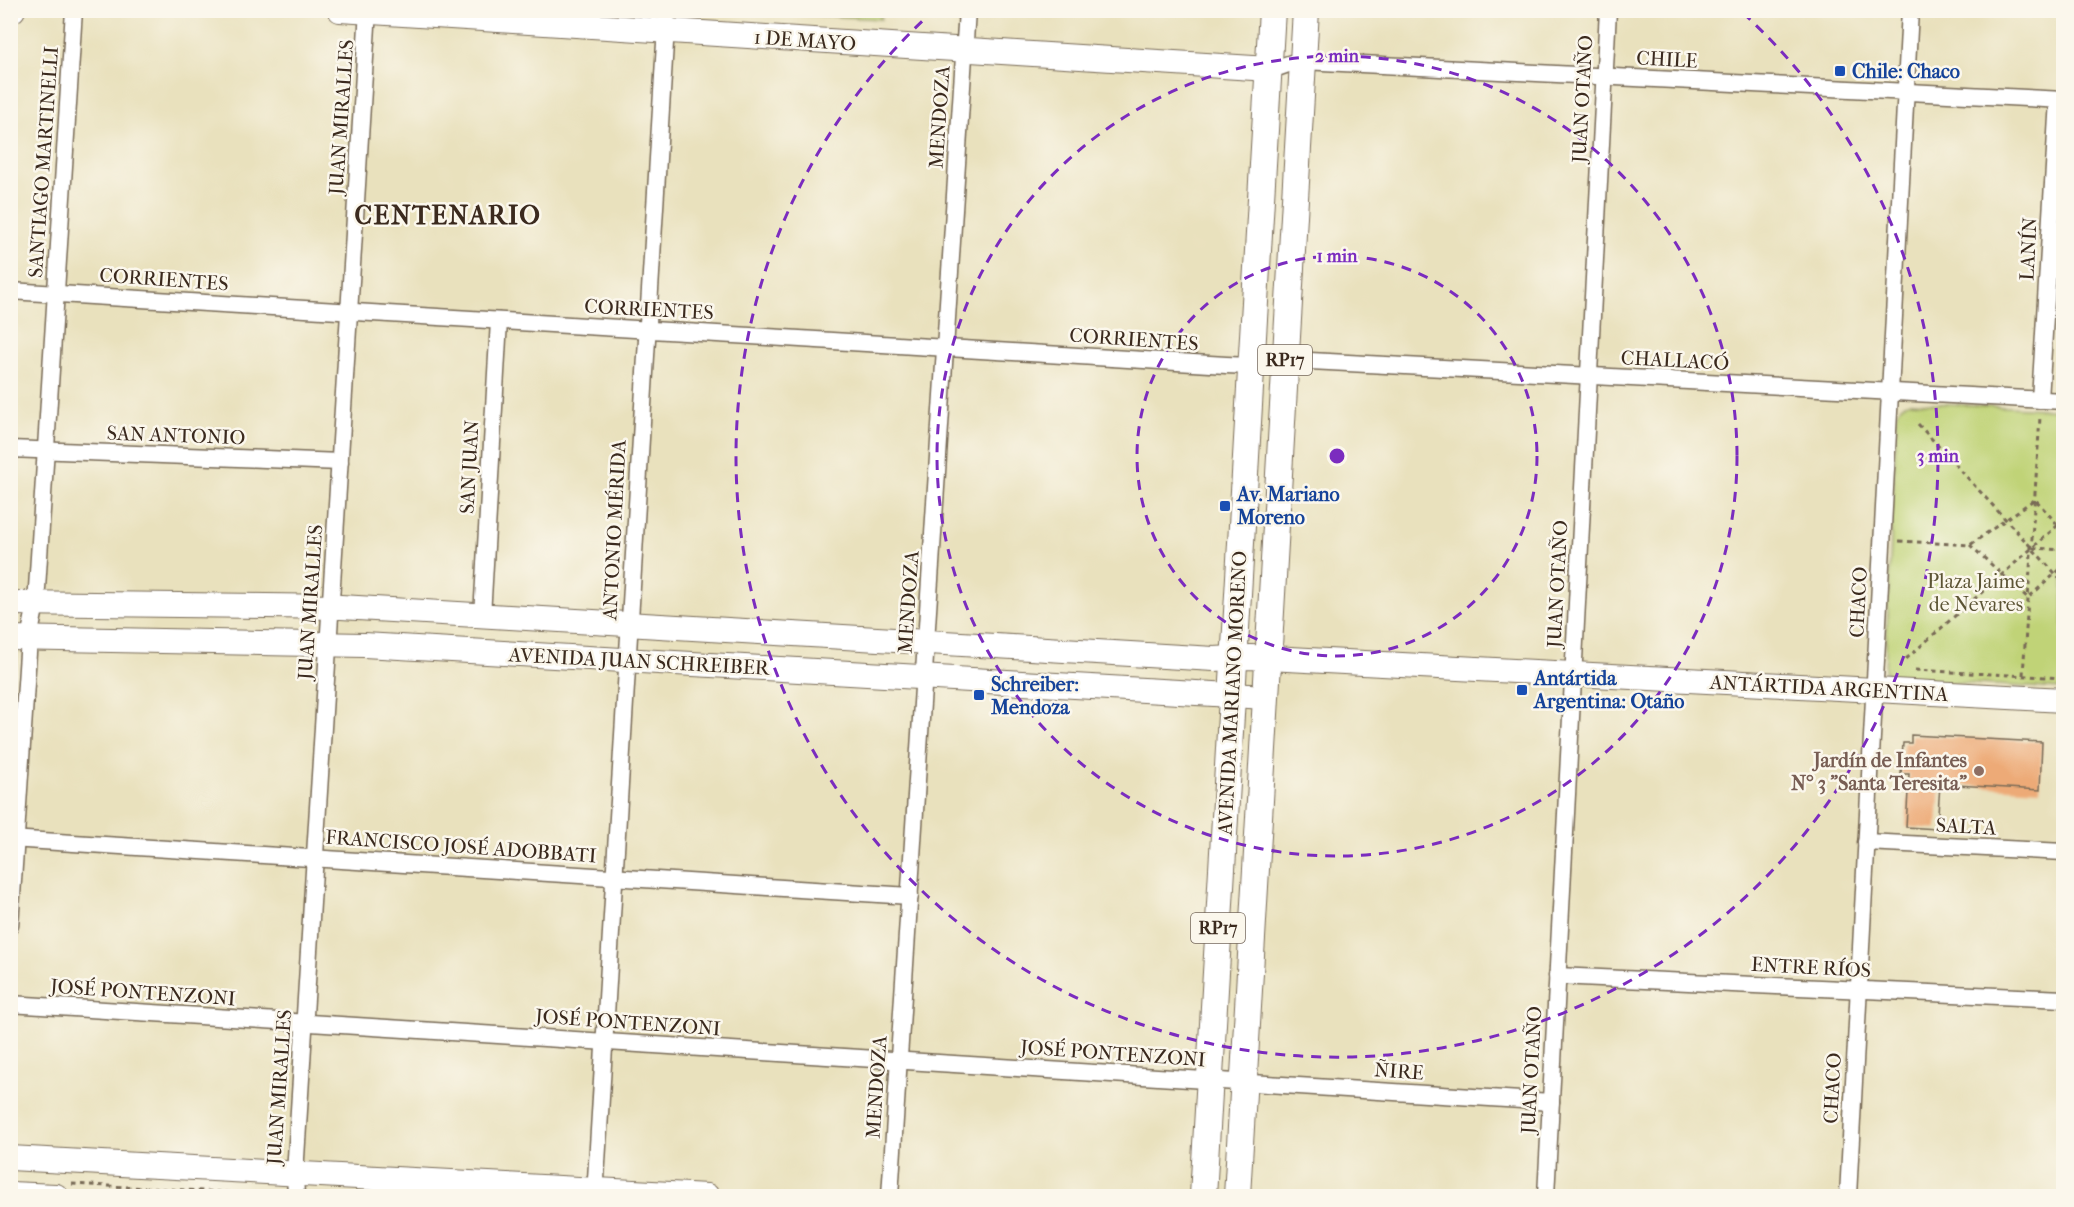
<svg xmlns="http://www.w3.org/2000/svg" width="2074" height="1207" font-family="'IM FELL French Canon',serif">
<rect width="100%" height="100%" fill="#fbf7ec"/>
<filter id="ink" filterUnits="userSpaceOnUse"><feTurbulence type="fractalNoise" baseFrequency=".0167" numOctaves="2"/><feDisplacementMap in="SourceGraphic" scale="12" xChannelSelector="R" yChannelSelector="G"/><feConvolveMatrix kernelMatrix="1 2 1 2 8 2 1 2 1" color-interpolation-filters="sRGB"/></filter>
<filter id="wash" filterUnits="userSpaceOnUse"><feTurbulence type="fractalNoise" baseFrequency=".008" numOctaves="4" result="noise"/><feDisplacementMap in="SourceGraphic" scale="24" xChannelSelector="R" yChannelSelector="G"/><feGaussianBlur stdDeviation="1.35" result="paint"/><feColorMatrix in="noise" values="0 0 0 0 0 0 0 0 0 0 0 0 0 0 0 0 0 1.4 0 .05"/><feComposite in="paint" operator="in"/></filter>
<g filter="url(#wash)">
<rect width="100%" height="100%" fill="#e9e1bd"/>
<g fill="#c0d377" stroke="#7e7e4a" stroke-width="1.5">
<path d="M743,11H881V19Z"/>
<path d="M1910,402L2063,410V689L1894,679L1885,671L1897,413L1902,405Z"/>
</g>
<g id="blocks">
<path fill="#edaa77" d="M1911,735L2042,742L2040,790L1940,784L1937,829L1906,827L1909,774H1901L1903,743H1911Z"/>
</g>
</g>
<g filter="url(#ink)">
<use href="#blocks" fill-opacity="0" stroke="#786a56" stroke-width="1.5"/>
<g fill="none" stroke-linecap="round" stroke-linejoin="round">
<g stroke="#786a56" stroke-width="19">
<g id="street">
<path d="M1269,69C1281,69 1290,61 1303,61L2064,100"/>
<path d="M10,291L1226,365L1251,366L1310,361L2064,401"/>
<path d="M2040,400L2058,100"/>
<path d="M10,449L340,462"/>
<path d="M482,616L499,321"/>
<path d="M10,839L910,896"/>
<path d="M1866,842L2064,852"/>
<path d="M10,926L29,638L36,604L74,10"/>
<path d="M1557,976L2064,999"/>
<path d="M10,1004L1551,1102"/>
<path d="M296,1196L295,1174L368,10"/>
<path d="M595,1196L667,10"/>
<path d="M890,1196L967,10"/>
<path d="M1546,1196L1608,10"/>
<path d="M1848,1196L1910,10"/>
</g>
</g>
<g stroke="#786a56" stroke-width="26">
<g id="secondary">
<path d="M340,10L1269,69"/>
<path d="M10,11L13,10"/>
<path d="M10,603L341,607L1214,659L1251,657L2064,700"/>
<path d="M10,638L364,645L1266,697"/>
<path d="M10,1158L707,1196"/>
<path d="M10,1194L56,1196"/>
</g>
</g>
<g stroke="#786a56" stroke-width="28">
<g id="primary">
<path d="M1203,1196L1272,10"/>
<path d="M1237,1196L1306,10"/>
</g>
</g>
<g stroke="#786a56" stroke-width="3" stroke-dasharray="4.5 4.5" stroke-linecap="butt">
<path d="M1918,424L2064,583"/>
<path d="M1899,541L1970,545L2035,499L2064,532"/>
<path d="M1970,545L2028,598L2064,566"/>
<path d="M2033,548L2064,550"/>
<path d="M1906,659L2064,520"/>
<path d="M1915,670L2064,678"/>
<path d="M2023,675L2040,417"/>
<path d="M72,1184L278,1195"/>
</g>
<use href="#street" stroke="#fff" stroke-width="16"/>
<use href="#secondary" stroke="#fff" stroke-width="24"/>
<use href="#primary" stroke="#fff" stroke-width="26"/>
</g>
</g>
<g fill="none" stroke="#7b2cbf" stroke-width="3" stroke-dasharray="10 8">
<circle cx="1337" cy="456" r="200"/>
<circle cx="1337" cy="456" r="400"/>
<path d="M1743 13A601 601 0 1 1 931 13"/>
</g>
<g fill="#1a4fb4" stroke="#fbf7ec" stroke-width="2">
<rect x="1834" y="65" width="12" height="12" rx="3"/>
<rect x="1219" y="500" width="12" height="12" rx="3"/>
<rect x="1516" y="684" width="12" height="12" rx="3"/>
<rect x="973" y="689" width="12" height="12" rx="3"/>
</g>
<circle fill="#8d6e63" stroke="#fbf7ec" stroke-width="2" cx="1979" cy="771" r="6"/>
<g text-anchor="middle" stroke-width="5" stroke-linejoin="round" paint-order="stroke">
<g fill="#fbf7ec" stroke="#75685c" stroke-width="1.5">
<rect x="1258" y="345" width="54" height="30" rx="4.5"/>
<rect x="1191" y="913" width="54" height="30" rx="4.5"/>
</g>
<g font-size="18" font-weight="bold" fill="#3b2a1e">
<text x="1285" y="366">RP17</text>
<text x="1218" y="934">RP17</text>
</g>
<g font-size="20" fill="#3b2a1e" stroke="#fbf7ec">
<text transform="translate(805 40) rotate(4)" y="7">1 DE MAYO</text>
<text transform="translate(1667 59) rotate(3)" y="7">CHILE</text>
<text transform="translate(1582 99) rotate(-87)" y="7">JUAN OTAÑO</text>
<text transform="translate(341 117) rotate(-86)" y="7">JUAN MIRALLES</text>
<text transform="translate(939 117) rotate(-86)" y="7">MENDOZA</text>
<text transform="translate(43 162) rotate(-86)" y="7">SANTIAGO MARTINELLI</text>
<text transform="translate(2028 249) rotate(-87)" y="7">LANÍN</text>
<text transform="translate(164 279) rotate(4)" y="7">CORRIENTES</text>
<text transform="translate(649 309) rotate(3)" y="7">CORRIENTES</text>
<text transform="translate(1134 339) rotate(4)" y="7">CORRIENTES</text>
<text transform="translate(1675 360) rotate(3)" y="7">CHALLACÓ</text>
<text transform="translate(176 435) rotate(2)" y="7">SAN ANTONIO</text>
<text transform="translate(469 467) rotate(-87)" y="7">SAN JUAN</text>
<text transform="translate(614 530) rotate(-87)" y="7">ANTONIO MÉRIDA</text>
<text transform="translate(1557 584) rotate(-87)" y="7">JUAN OTAÑO</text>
<text transform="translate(310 602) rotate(-86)" y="7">JUAN MIRALLES</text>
<text transform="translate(908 602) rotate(-86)" y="7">MENDOZA</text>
<text transform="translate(1858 602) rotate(-87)" y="7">CHACO</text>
<text transform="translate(639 661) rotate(3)" y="7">AVENIDA JUAN SCHREIBER</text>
<text transform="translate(1829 688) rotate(3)" y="7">ANTÁRTIDA ARGENTINA</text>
<text transform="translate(1232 693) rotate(-87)" y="7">AVENIDA MARIANO MORENO</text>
<text transform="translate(1966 826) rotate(3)" y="7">SALTA</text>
<text transform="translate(461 846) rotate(4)" y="7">FRANCISCO JOSÉ ADOBBATI</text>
<text transform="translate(1811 967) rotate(3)" y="7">ENTRE RÍOS</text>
<text transform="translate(143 992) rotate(4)" y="7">JOSÉ PONTENZONI</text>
<text transform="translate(628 1022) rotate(4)" y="7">JOSÉ PONTENZONI</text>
<text transform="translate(1113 1053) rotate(4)" y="7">JOSÉ PONTENZONI</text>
<text transform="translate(1531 1070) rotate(-87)" y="7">JUAN OTAÑO</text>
<text transform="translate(1399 1071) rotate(4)" y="7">ÑIRE</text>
<text transform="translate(279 1087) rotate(-86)" y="7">JUAN MIRALLES</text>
<text transform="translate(876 1087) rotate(-86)" y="7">MENDOZA</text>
<text transform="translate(1832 1088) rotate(-87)" y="7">CHACO</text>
</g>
<g font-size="20" font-weight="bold" fill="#164399" stroke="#fbf7ec" text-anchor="start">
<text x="1852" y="78">Chile: Chaco</text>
<text x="1237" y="501">Av. Mariano<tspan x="1237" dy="23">Moreno</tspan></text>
<text x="1534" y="685">Antártida<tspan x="1534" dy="23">Argentina: Otaño</tspan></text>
<text x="991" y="691">Schreiber:<tspan x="991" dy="23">Mendoza</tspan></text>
</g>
<g font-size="20" fill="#5c5434" stroke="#fbf7ec">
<text x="1976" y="588">Plaza Jaime<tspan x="1976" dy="23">de Nevares</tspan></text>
</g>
<g font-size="20" font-weight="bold" fill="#785e54" stroke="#fbf7ec" text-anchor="end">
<text x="1967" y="767">Jardín de Infantes<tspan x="1967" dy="23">N° 3 "Santa Teresita"</tspan></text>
</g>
<g font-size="26" font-weight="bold" letter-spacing="1.5" fill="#3b2a1e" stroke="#fbf7ec">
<text x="448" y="224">CENTENARIO</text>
</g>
</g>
<circle cx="1337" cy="456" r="9" fill="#7b2cbf" stroke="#fbf7ec" stroke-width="3"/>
<g font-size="18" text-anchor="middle" font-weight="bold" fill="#7b2cbf" stroke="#fbf7ec" stroke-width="5" stroke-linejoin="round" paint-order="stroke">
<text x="1337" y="62">2 min</text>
<text x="1337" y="262">1 min</text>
<text x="1938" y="462">3 min</text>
</g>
<rect width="2074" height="1207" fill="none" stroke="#fbf7ec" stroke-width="36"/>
</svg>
